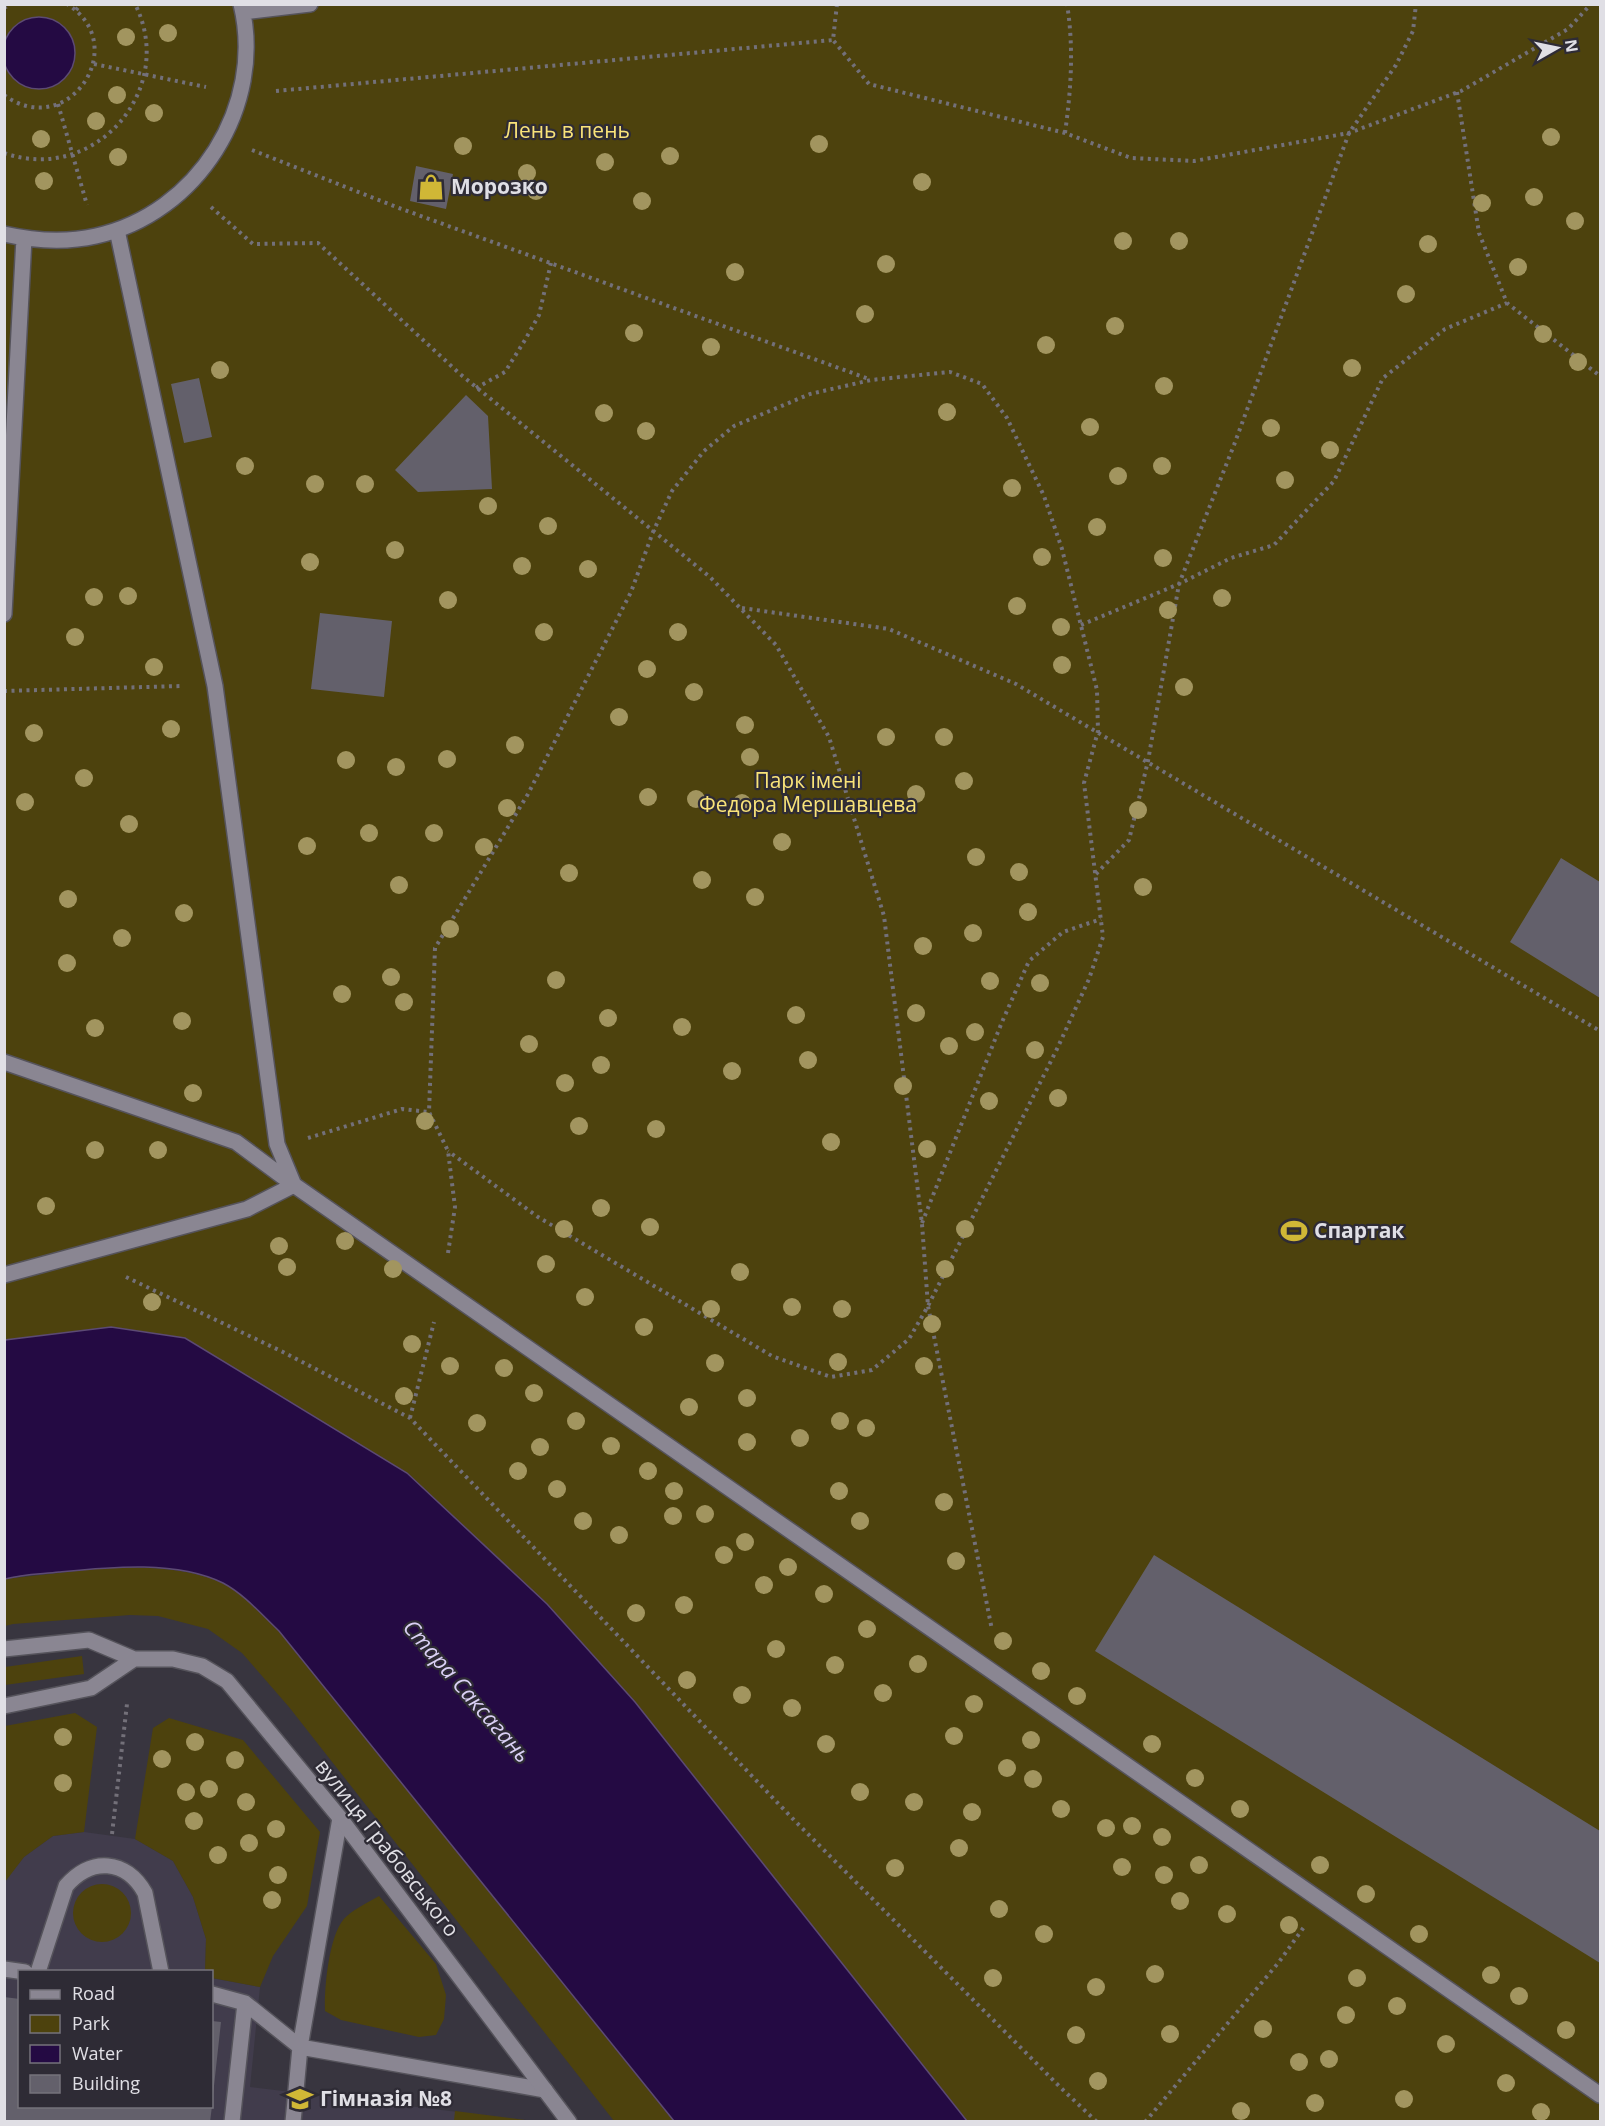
<svg xmlns="http://www.w3.org/2000/svg" width="1605" height="2126" viewBox="0 0 1605 2126" font-family="'Open Sans',sans-serif">
<style>
.built{fill:#413c4c}
.green{fill:#4d420d}
.water{fill:#240a43;stroke:#5c4a74;stroke-width:1.5}
.building{fill:#63606b}
.lines{fill:none;stroke-linecap:round;stroke-linejoin:round}
.lane-casing{stroke:#55535b;stroke-width:18}
.street-casing{stroke:#55535b;stroke-width:18}
.path{stroke:#737079;stroke-width:4;stroke-dasharray:3 4.5;stroke-linecap:butt}
.lane{stroke:#8a8692;stroke-width:15}
.street{stroke:#8a8692;stroke-width:15}
.tree{fill:#a2955f}
.labels{text-anchor:middle;stroke-width:4.5;stroke-linejoin:round;paint-order:stroke}
.park-label{font-size:21px;fill:#f9e379;stroke:#2e2b35}
.poi-label{font-size:21px;font-weight:bold;fill:#e0dfe5;stroke:#2e2b35;text-anchor:start}
.street-label{font-size:21px;fill:#e0dfe5;stroke:#2e2b35}
.water-label{font-size:22px;font-style:italic;fill:#dad0f5;stroke:#2e2b35}
</style>
<rect width="100%" height="100%" fill="#38353f"/>
<path class="built" d="M84 1832 135 1839 173 1861 193 1897 206 1939 205 1971 20 1972V2106H212V1978L260 1987 250 2087 533 2121H5L4 1882 24 1857 53 1836Z"/>
<path class="green" d="M5 5H1600V2121H967L635 1702 547 1604 407 1473 111 1327 5 1340Z
M112 1567C149 1568 187 1567 222 1583 242 1592 263 1615 279 1631L674 2121H614L289 1707 242 1653 208 1629 158 1616 130 1615 13 1624 5 1626V1579Z
M82 1656 84 1674 5 1685V1667Z
M75 1713 97 1727 84 1832 53 1836 24 1857 5 1882V1726Z
M169 1718 243 1740 320 1832 307 1906 273 1956 260 1987 212 1978V1972L205 1971 206 1939 193 1897 173 1861 135 1839 153 1728Z
M73 1913a29 29 0 1 1 58 0a29 29 0 1 1-58 0Z
M379 1896 436 1964 446 1995 444 2019 436 2035 419 2037 341 2020 325 2011C324 1989 329 1930 347 1916 356 1908 369 1902 379 1896Z
M455 2111 533 2121H454Z"/>
<path class="water" d="M3 53a36 36 0 1 1 72 0a36 36 0 1 1-72 0Z
M111 1327 185 1338 407 1473 547 1604 635 1702 967 2121H674L279 1631C262 1615 244 1594 223 1583 176 1560 110 1567 59 1572 41 1574 22 1574 5 1579V1340Z"/>
<path class="building" d="M416 166 453 174 446 209 410 201Z
M199 378 212 437 184 443 171 384Z
M466 395 488 416 492 489 418 492 395 470Z
M320 613 392 621 384 697 311 689Z
M1561 858 1600 882V998L1510 942Z
M1154 1555 1600 1831V1963L1095 1651Z
M4 1997 20 1999V2106H212L210 2122H4Z
M212 2021 221 2022 213 2095H212Z"/>
<g class="lines">
<g class="lane-casing">
<path id="lane" d="M4 1969 25 1972
M38 1972 66 1886C91 1857 126 1859 145 1893L161 1972
M212 1994 245 2003 300 2047 545 2090
M232 2122 245 2003
M293 2122 300 2047 340 1818"/>
</g>
<g class="street-casing">
<path id="street" d="M243 12 310 4
M4 234C35 241 65 243 96 236 197 214 266 106 241 4
M4 614 24 238
M4 1062 236 1142 294 1185 1600 2095
M4 1275 247 1209 294 1185 277 1144 215 686 117 230
M4 1649 89 1640 134 1659H173L202 1666 227 1681 340 1818 569 2122
M4 1706 91 1688 134 1659"/>
</g>
<path class="path" d="M837 4 833 40 869 84 1065 133 1131 158 1194 161 1349 133 1461 91 1568 29 1591 4
M4 8 11 4
M76 10 81 4
M94 64 206 87
M276 91 833 40
M1457 92 1479 233 1507 303 1600 376
M4 95C68 142 133 45 67 4
M58 104 87 205
M1065 133C1071 90 1074 48 1067 4
M252 150 399 208 869 379
M4 153C95 185 178 89 135 4
M211 207 253 244 318 243 460 374 710 577 776 645 829 737 884 916 922 1224 928 1306 992 1630
M476 388 505 372 525 340 539 315 551 263
M742 608 889 629 1016 684 1600 1031
M1081 625 1179 584 1231 558 1274 545 1334 481 1383 378 1445 329 1507 303
M4 691 181 686
M1096 874 1129 840 1148 761 1179 584 1234 445 1349 133 1396 65 1413 31 1416 4
M308 1138 402 1109 429 1112
M922 1223 1002 1022 1029 961 1063 932 1101 919
M448 1253 455 1207 448 1151 429 1112 435 948 528 794 631 592 653 532 672 491 704 451 734 426 810 394 871 380 950 372 982 384 1007 418 1044 496 1062 549 1097 690 1098 731 1084 783 1103 937 1089 979 1057 1049 928 1306 909 1339 872 1370 831 1377 772 1356 538 1217 448 1151
M126 1277 283 1352 410 1418 794 1820 1061 2088 1097 2122
M410 1418 434 1322
M112 1834 127 1704
M1145 2122 1279 1962 1304 1927"/>
<use href="#lane" class="lane"/>
<use href="#street" class="street"/>
</g>
<g class="tree">
<circle cx="168" cy="33" r="9"/>
<circle cx="126" cy="37" r="9"/>
<circle cx="117" cy="95" r="9"/>
<circle cx="154" cy="113" r="9"/>
<circle cx="96" cy="121" r="9"/>
<circle cx="1551" cy="137" r="9"/>
<circle cx="41" cy="139" r="9"/>
<circle cx="819" cy="144" r="9"/>
<circle cx="463" cy="146" r="9"/>
<circle cx="670" cy="156" r="9"/>
<circle cx="118" cy="157" r="9"/>
<circle cx="605" cy="162" r="9"/>
<circle cx="527" cy="173" r="9"/>
<circle cx="44" cy="181" r="9"/>
<circle cx="922" cy="182" r="9"/>
<circle cx="536" cy="191" r="9"/>
<circle cx="1534" cy="197" r="9"/>
<circle cx="642" cy="201" r="9"/>
<circle cx="1482" cy="203" r="9"/>
<circle cx="1575" cy="221" r="9"/>
<circle cx="1123" cy="241" r="9"/>
<circle cx="1179" cy="241" r="9"/>
<circle cx="1428" cy="244" r="9"/>
<circle cx="886" cy="264" r="9"/>
<circle cx="1518" cy="267" r="9"/>
<circle cx="735" cy="272" r="9"/>
<circle cx="1406" cy="294" r="9"/>
<circle cx="865" cy="314" r="9"/>
<circle cx="1115" cy="326" r="9"/>
<circle cx="634" cy="333" r="9"/>
<circle cx="1543" cy="334" r="9"/>
<circle cx="1046" cy="345" r="9"/>
<circle cx="711" cy="347" r="9"/>
<circle cx="1578" cy="362" r="9"/>
<circle cx="1352" cy="368" r="9"/>
<circle cx="220" cy="370" r="9"/>
<circle cx="1164" cy="386" r="9"/>
<circle cx="947" cy="412" r="9"/>
<circle cx="604" cy="413" r="9"/>
<circle cx="1090" cy="427" r="9"/>
<circle cx="1271" cy="428" r="9"/>
<circle cx="646" cy="431" r="9"/>
<circle cx="1330" cy="450" r="9"/>
<circle cx="245" cy="466" r="9"/>
<circle cx="1162" cy="466" r="9"/>
<circle cx="1118" cy="476" r="9"/>
<circle cx="1285" cy="480" r="9"/>
<circle cx="315" cy="484" r="9"/>
<circle cx="365" cy="484" r="9"/>
<circle cx="1012" cy="488" r="9"/>
<circle cx="488" cy="506" r="9"/>
<circle cx="548" cy="526" r="9"/>
<circle cx="1097" cy="527" r="9"/>
<circle cx="395" cy="550" r="9"/>
<circle cx="1042" cy="557" r="9"/>
<circle cx="1163" cy="558" r="9"/>
<circle cx="310" cy="562" r="9"/>
<circle cx="522" cy="566" r="9"/>
<circle cx="588" cy="569" r="9"/>
<circle cx="128" cy="596" r="9"/>
<circle cx="94" cy="597" r="9"/>
<circle cx="1222" cy="598" r="9"/>
<circle cx="448" cy="600" r="9"/>
<circle cx="1017" cy="606" r="9"/>
<circle cx="1168" cy="610" r="9"/>
<circle cx="1061" cy="627" r="9"/>
<circle cx="544" cy="632" r="9"/>
<circle cx="678" cy="632" r="9"/>
<circle cx="75" cy="637" r="9"/>
<circle cx="1062" cy="665" r="9"/>
<circle cx="154" cy="667" r="9"/>
<circle cx="647" cy="669" r="9"/>
<circle cx="1184" cy="687" r="9"/>
<circle cx="694" cy="692" r="9"/>
<circle cx="619" cy="717" r="9"/>
<circle cx="745" cy="725" r="9"/>
<circle cx="171" cy="729" r="9"/>
<circle cx="34" cy="733" r="9"/>
<circle cx="886" cy="737" r="9"/>
<circle cx="944" cy="737" r="9"/>
<circle cx="515" cy="745" r="9"/>
<circle cx="750" cy="757" r="9"/>
<circle cx="447" cy="759" r="9"/>
<circle cx="346" cy="760" r="9"/>
<circle cx="396" cy="767" r="9"/>
<circle cx="84" cy="778" r="9"/>
<circle cx="964" cy="781" r="9"/>
<circle cx="916" cy="794" r="9"/>
<circle cx="648" cy="797" r="9"/>
<circle cx="696" cy="799" r="9"/>
<circle cx="25" cy="802" r="9"/>
<circle cx="742" cy="803" r="9"/>
<circle cx="507" cy="808" r="9"/>
<circle cx="1138" cy="810" r="9"/>
<circle cx="129" cy="824" r="9"/>
<circle cx="369" cy="833" r="9"/>
<circle cx="434" cy="833" r="9"/>
<circle cx="782" cy="842" r="9"/>
<circle cx="307" cy="846" r="9"/>
<circle cx="484" cy="847" r="9"/>
<circle cx="976" cy="857" r="9"/>
<circle cx="1019" cy="872" r="9"/>
<circle cx="569" cy="873" r="9"/>
<circle cx="702" cy="880" r="9"/>
<circle cx="399" cy="885" r="9"/>
<circle cx="1143" cy="887" r="9"/>
<circle cx="755" cy="897" r="9"/>
<circle cx="68" cy="899" r="9"/>
<circle cx="1028" cy="912" r="9"/>
<circle cx="184" cy="913" r="9"/>
<circle cx="450" cy="929" r="9"/>
<circle cx="973" cy="933" r="9"/>
<circle cx="122" cy="938" r="9"/>
<circle cx="923" cy="946" r="9"/>
<circle cx="67" cy="963" r="9"/>
<circle cx="391" cy="977" r="9"/>
<circle cx="556" cy="980" r="9"/>
<circle cx="990" cy="981" r="9"/>
<circle cx="1040" cy="983" r="9"/>
<circle cx="342" cy="994" r="9"/>
<circle cx="404" cy="1002" r="9"/>
<circle cx="916" cy="1013" r="9"/>
<circle cx="796" cy="1015" r="9"/>
<circle cx="608" cy="1018" r="9"/>
<circle cx="182" cy="1021" r="9"/>
<circle cx="682" cy="1027" r="9"/>
<circle cx="95" cy="1028" r="9"/>
<circle cx="975" cy="1032" r="9"/>
<circle cx="529" cy="1044" r="9"/>
<circle cx="949" cy="1046" r="9"/>
<circle cx="1035" cy="1050" r="9"/>
<circle cx="808" cy="1060" r="9"/>
<circle cx="601" cy="1065" r="9"/>
<circle cx="732" cy="1071" r="9"/>
<circle cx="565" cy="1083" r="9"/>
<circle cx="903" cy="1086" r="9"/>
<circle cx="193" cy="1093" r="9"/>
<circle cx="1058" cy="1098" r="9"/>
<circle cx="989" cy="1101" r="9"/>
<circle cx="425" cy="1121" r="9"/>
<circle cx="579" cy="1126" r="9"/>
<circle cx="656" cy="1129" r="9"/>
<circle cx="831" cy="1142" r="9"/>
<circle cx="927" cy="1149" r="9"/>
<circle cx="95" cy="1150" r="9"/>
<circle cx="158" cy="1150" r="9"/>
<circle cx="46" cy="1206" r="9"/>
<circle cx="601" cy="1208" r="9"/>
<circle cx="650" cy="1227" r="9"/>
<circle cx="564" cy="1229" r="9"/>
<circle cx="965" cy="1229" r="9"/>
<circle cx="345" cy="1241" r="9"/>
<circle cx="279" cy="1246" r="9"/>
<circle cx="546" cy="1264" r="9"/>
<circle cx="287" cy="1267" r="9"/>
<circle cx="393" cy="1269" r="9"/>
<circle cx="945" cy="1269" r="9"/>
<circle cx="740" cy="1272" r="9"/>
<circle cx="585" cy="1297" r="9"/>
<circle cx="152" cy="1302" r="9"/>
<circle cx="792" cy="1307" r="9"/>
<circle cx="711" cy="1309" r="9"/>
<circle cx="842" cy="1309" r="9"/>
<circle cx="932" cy="1324" r="9"/>
<circle cx="644" cy="1327" r="9"/>
<circle cx="412" cy="1344" r="9"/>
<circle cx="838" cy="1362" r="9"/>
<circle cx="715" cy="1363" r="9"/>
<circle cx="450" cy="1366" r="9"/>
<circle cx="924" cy="1366" r="9"/>
<circle cx="504" cy="1368" r="9"/>
<circle cx="534" cy="1393" r="9"/>
<circle cx="404" cy="1396" r="9"/>
<circle cx="747" cy="1398" r="9"/>
<circle cx="689" cy="1407" r="9"/>
<circle cx="576" cy="1421" r="9"/>
<circle cx="840" cy="1421" r="9"/>
<circle cx="477" cy="1423" r="9"/>
<circle cx="866" cy="1428" r="9"/>
<circle cx="800" cy="1438" r="9"/>
<circle cx="747" cy="1442" r="9"/>
<circle cx="611" cy="1446" r="9"/>
<circle cx="540" cy="1447" r="9"/>
<circle cx="518" cy="1471" r="9"/>
<circle cx="648" cy="1471" r="9"/>
<circle cx="557" cy="1489" r="9"/>
<circle cx="674" cy="1491" r="9"/>
<circle cx="839" cy="1491" r="9"/>
<circle cx="944" cy="1502" r="9"/>
<circle cx="705" cy="1514" r="9"/>
<circle cx="673" cy="1516" r="9"/>
<circle cx="583" cy="1521" r="9"/>
<circle cx="860" cy="1521" r="9"/>
<circle cx="619" cy="1535" r="9"/>
<circle cx="745" cy="1542" r="9"/>
<circle cx="724" cy="1555" r="9"/>
<circle cx="956" cy="1561" r="9"/>
<circle cx="788" cy="1567" r="9"/>
<circle cx="764" cy="1585" r="9"/>
<circle cx="824" cy="1594" r="9"/>
<circle cx="684" cy="1605" r="9"/>
<circle cx="636" cy="1613" r="9"/>
<circle cx="867" cy="1629" r="9"/>
<circle cx="1003" cy="1641" r="9"/>
<circle cx="776" cy="1649" r="9"/>
<circle cx="918" cy="1664" r="9"/>
<circle cx="835" cy="1665" r="9"/>
<circle cx="1041" cy="1671" r="9"/>
<circle cx="687" cy="1680" r="9"/>
<circle cx="883" cy="1693" r="9"/>
<circle cx="742" cy="1695" r="9"/>
<circle cx="1077" cy="1696" r="9"/>
<circle cx="974" cy="1704" r="9"/>
<circle cx="792" cy="1708" r="9"/>
<circle cx="954" cy="1736" r="9"/>
<circle cx="63" cy="1737" r="9"/>
<circle cx="1031" cy="1740" r="9"/>
<circle cx="195" cy="1742" r="9"/>
<circle cx="826" cy="1744" r="9"/>
<circle cx="1152" cy="1744" r="9"/>
<circle cx="162" cy="1759" r="9"/>
<circle cx="235" cy="1760" r="9"/>
<circle cx="1007" cy="1768" r="9"/>
<circle cx="1195" cy="1778" r="9"/>
<circle cx="1033" cy="1779" r="9"/>
<circle cx="63" cy="1783" r="9"/>
<circle cx="209" cy="1789" r="9"/>
<circle cx="186" cy="1792" r="9"/>
<circle cx="860" cy="1792" r="9"/>
<circle cx="246" cy="1802" r="9"/>
<circle cx="914" cy="1802" r="9"/>
<circle cx="1061" cy="1809" r="9"/>
<circle cx="1240" cy="1809" r="9"/>
<circle cx="972" cy="1812" r="9"/>
<circle cx="194" cy="1821" r="9"/>
<circle cx="1132" cy="1826" r="9"/>
<circle cx="1106" cy="1828" r="9"/>
<circle cx="276" cy="1829" r="9"/>
<circle cx="1162" cy="1837" r="9"/>
<circle cx="249" cy="1843" r="9"/>
<circle cx="959" cy="1848" r="9"/>
<circle cx="218" cy="1855" r="9"/>
<circle cx="1199" cy="1865" r="9"/>
<circle cx="1320" cy="1865" r="9"/>
<circle cx="1122" cy="1867" r="9"/>
<circle cx="895" cy="1868" r="9"/>
<circle cx="278" cy="1875" r="9"/>
<circle cx="1164" cy="1875" r="9"/>
<circle cx="1366" cy="1894" r="9"/>
<circle cx="272" cy="1900" r="9"/>
<circle cx="1180" cy="1901" r="9"/>
<circle cx="999" cy="1909" r="9"/>
<circle cx="1227" cy="1914" r="9"/>
<circle cx="1289" cy="1925" r="9"/>
<circle cx="1044" cy="1934" r="9"/>
<circle cx="1419" cy="1934" r="9"/>
<circle cx="1155" cy="1974" r="9"/>
<circle cx="1491" cy="1975" r="9"/>
<circle cx="993" cy="1978" r="9"/>
<circle cx="1357" cy="1978" r="9"/>
<circle cx="1096" cy="1987" r="9"/>
<circle cx="1519" cy="1996" r="9"/>
<circle cx="1397" cy="2006" r="9"/>
<circle cx="1346" cy="2015" r="9"/>
<circle cx="1263" cy="2029" r="9"/>
<circle cx="1566" cy="2030" r="9"/>
<circle cx="1170" cy="2034" r="9"/>
<circle cx="1076" cy="2035" r="9"/>
<circle cx="1446" cy="2044" r="9"/>
<circle cx="1329" cy="2059" r="9"/>
<circle cx="1299" cy="2062" r="9"/>
<circle cx="1098" cy="2081" r="9"/>
<circle cx="1506" cy="2083" r="9"/>
<circle cx="1404" cy="2099" r="9"/>
<circle cx="1315" cy="2103" r="9"/>
<circle cx="1241" cy="2111" r="9"/>
<circle cx="1541" cy="2112" r="9"/>
</g>
<defs>
<g id="shop-bare" transform="scale(2.07)"><path d="M-5-2.5h2.3a2.7 3.5 0 0 1 5.4 0H5L5.5 6h-11ZM-1.5-2.5h3a1.5 2.3 0 0 0-3 0Z" fill="#d0b736" stroke="#2e2b35" stroke-width="2.5" paint-order="stroke"/></g>
<g id="stadium-bare" transform="scale(2.07)"><path d="M0-5a6.5 5 0 1 0 0 10a6.5 5 0 1 0 0-10ZM-3.5-1.8h7v3.6h-7Z" fill="#d0b736" stroke="#2e2b35" stroke-width="2.5" paint-order="stroke"/></g>
<g id="school-bare" transform="scale(2.07)"><path d="M0-5L7-2L0 1L-7-2ZM-4 1L0 2.5L4 1V4Q0 6-4 4Z" fill="#d0b736" stroke="#2e2b35" stroke-width="2.5" paint-order="stroke"/></g>
</defs>
<g fill-rule="evenodd">
<use href="#shop-bare" x="431" y="187"/>
<use href="#stadium-bare" x="1294" y="1231"/>
<use href="#school-bare" x="300" y="2099"/>
</g>
<g class="labels">
<g class="park-label">
<text x="567" y="138">Лень в пень</text>
<text x="808" y="788">Парк імені<tspan x="808" dy="24">Федора Мершавцева</tspan></text>
</g>
<g class="poi-label">
<text x="451" y="194">Морозко</text>
<text x="1314" y="1238">Спартак</text>
<text x="320" y="2106">Гімназія №8</text>
</g>
<g class="street-label">
<text transform="translate(387 1848) rotate(52)" y="7">вулиця Грабовського</text>
</g>
<g class="water-label">
<text transform="translate(467 1691) rotate(49)" y="8">Стара Саксагань</text>
</g>
</g>
<rect width="1605" height="2126" fill="none" stroke="#e0dfe5" stroke-width="12"/>
<rect x="18" y="1970" width="195" height="138" fill="#2e2b35" stroke="#75737b" stroke-width="1.5"/>
<rect x="30" y="1990" width="30" height="9" fill="#8a8692" stroke="#75737b" stroke-width="1.5"/>
<text x="72" y="2000" font-size="18" fill="#e0dfe5">Road</text>
<rect x="30" y="2015" width="30" height="18" fill="#4d420d" stroke="#75737b" stroke-width="1.5"/>
<text x="72" y="2030" font-size="18" fill="#e0dfe5">Park</text>
<rect x="30" y="2045" width="30" height="18" fill="#240a43" stroke="#75737b" stroke-width="1.5"/>
<text x="72" y="2060" font-size="18" fill="#e0dfe5">Water</text>
<rect x="30" y="2075" width="30" height="18" fill="#63606b" stroke="#75737b" stroke-width="1.5"/>
<text x="72" y="2090" font-size="18" fill="#e0dfe5">Building</text>
<g transform="translate(1557 48) rotate(81)" stroke="#2e2b35" stroke-width="4.5" paint-order="stroke">
<path d="M0-4.5L10 22L0 15L-10 22Z" fill="#e0dfe5"/>
<text y="-9" font-size="16" font-weight="bold" text-anchor="middle" fill="#e0dfe5">N</text>
</g>
</svg>
